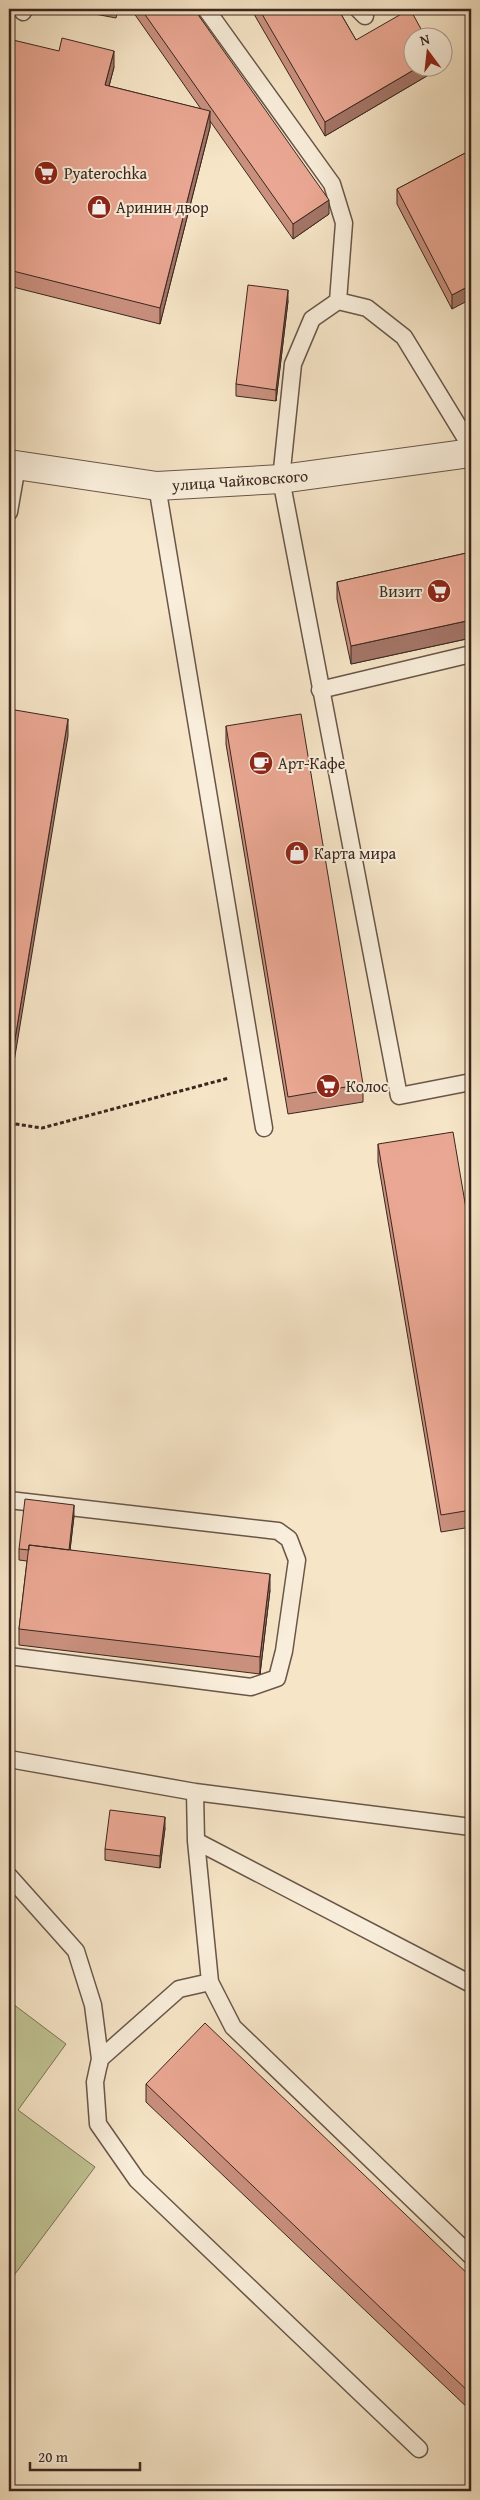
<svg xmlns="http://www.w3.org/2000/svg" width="480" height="2500" viewBox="0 0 480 2500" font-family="'Gentium Book Plus',serif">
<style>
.grass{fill:#c0c393;stroke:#7d7459}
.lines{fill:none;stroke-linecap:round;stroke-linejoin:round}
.lane-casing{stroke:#695649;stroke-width:19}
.street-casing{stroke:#695649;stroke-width:30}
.path{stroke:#3a261f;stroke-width:3;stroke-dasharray:4 2.5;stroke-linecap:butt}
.lane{stroke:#f9eedb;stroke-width:16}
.street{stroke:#f9eedb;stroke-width:28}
.wall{fill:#c9907e;stroke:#3a261f}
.shaded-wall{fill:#a47567;stroke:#3a261f}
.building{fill:#eaa793;stroke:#3a261f}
.labels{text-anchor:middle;stroke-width:4;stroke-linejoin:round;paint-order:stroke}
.poi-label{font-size:16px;fill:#3a261f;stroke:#f9eedb;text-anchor:start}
.street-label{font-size:16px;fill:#3a261f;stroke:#f9eedb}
</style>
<rect width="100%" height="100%" fill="#f6e5c7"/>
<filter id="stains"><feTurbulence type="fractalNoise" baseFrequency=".004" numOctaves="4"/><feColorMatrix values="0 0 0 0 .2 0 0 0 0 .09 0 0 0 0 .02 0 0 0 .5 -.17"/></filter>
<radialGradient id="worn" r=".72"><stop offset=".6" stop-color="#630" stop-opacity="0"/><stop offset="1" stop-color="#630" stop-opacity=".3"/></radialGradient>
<path class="grass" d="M9 2001 66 2044 18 2110 95 2167 9 2282Z"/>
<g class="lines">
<g class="lane-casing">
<path id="lane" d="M206 9 332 184 344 223 338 301
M358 9 365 16
M23 12 24 9
M471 447 404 337 367 308 338 301 312 319 293 364 281 479 399 1096 471 1082
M157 486 264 1128
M9 512 17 466
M320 690 471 654
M9 1500 278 1531 289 1539 297 1560 284 1651 277 1678 251 1687 9 1656
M9 1759 195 1792 471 1827
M195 1792 196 1841 210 1982 233 2027 471 2256
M196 1841 471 1984
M9 1876 76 1951 93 2005 100 2059 95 2082 98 2124 137 2180 419 2449
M99 2065 100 2059 179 1989 210 1982"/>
</g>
<g class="street-casing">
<path id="street" d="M9 464 157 486 281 479 471 453"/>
</g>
<path class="path" d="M9 1123 42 1128 229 1078"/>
<use href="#lane" class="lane"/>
<use href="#street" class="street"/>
</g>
<path class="wall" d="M79 9H118L116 18 79 11Z
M131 9H194L329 214 293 239 210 121V127L160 324 9 286V58L114 67 109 86 201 109Z
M251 9H338L356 40 437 68V70L325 136Z
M471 150 452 309 397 204V189Z
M288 301 276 401 236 396V384Z
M471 552V638L351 664 337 599V582Z
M226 726 363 1084V1102L288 1114 226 744Z
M378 1144 471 1238V1527L441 1532 378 1162Z
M74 1516 70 1550 270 1590 260 1674 19 1645V1629L27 1561 19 1560V1549Z
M165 1828 160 1868 105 1860V1849Z
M146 2084 471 2277V2411L146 2102Z"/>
<path class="shaded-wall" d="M114 51V67L105 101V85Z
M417 68H437V70L325 136V122Z
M210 111V127L160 324V308Z
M329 200V214L293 239V224Z
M471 285V299L452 309V295Z
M288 290V301L276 401V390Z
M471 620V638L351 664V646Z
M68 719V736L9 1092V1075Z
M74 1505V1516L68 1566V1555Z
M270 1574V1590L260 1674V1657Z
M165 1817V1828L160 1868V1856Z"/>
<path class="building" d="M100 9H117L116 12Z
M141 9H194L329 200 293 224Z
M259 9H338L356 40 410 9 426 38H412V68H417L325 122Z
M62 38 114 51 105 85 210 111 160 308 9 270V58L13 40 59 51Z
M471 150V285L452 295 397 189Z
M248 285 288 290 276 390 236 384Z
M471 552V620L351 646 337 582Z
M9 709 68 719 9 1075Z
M301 714 363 1084 288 1097 226 726Z
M453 1132 471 1238V1510L441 1515 378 1144Z
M25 1499 74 1505 69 1550 29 1545V1550L19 1549Z
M29 1545 270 1574 260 1657 19 1629Z
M110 1810 165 1817 160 1856 105 1849Z
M205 2023 471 2277V2394L146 2084Z"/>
<defs>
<g id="supermarket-disc" transform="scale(1.25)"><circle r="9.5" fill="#8f2418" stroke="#f9eedb"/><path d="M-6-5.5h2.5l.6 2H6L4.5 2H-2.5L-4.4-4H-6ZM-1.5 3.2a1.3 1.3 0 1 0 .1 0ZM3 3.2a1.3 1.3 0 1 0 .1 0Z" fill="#fff"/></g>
<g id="shop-disc" transform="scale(1.25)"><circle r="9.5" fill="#8f2418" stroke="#f9eedb"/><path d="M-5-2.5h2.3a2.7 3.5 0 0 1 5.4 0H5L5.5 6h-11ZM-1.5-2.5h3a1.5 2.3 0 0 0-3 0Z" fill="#fff"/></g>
<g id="cafe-disc" transform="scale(1.25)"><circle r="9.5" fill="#8f2418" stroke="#f9eedb"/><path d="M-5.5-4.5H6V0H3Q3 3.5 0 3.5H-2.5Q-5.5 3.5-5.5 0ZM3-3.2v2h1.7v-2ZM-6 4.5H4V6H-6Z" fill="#fff"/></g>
</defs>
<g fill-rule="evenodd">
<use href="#supermarket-disc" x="46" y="173"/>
<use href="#shop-disc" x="99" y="207"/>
<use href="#supermarket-disc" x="439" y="591"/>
<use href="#cafe-disc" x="261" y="763"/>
<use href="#shop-disc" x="297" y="853"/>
<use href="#supermarket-disc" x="328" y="1086"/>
</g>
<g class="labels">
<g class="poi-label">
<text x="64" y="179">Pyaterochka</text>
<text x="116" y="213">Аринин двор</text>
<text x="422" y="597" text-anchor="end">Визит</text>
<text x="278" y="769">Арт-Кафе</text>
<text x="314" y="859">Карта мира</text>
<text x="346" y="1092">Колос</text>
</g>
<g class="street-label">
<text transform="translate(240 480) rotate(-4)" y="6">улица Чайковского</text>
</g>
</g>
<rect width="480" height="2500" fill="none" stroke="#f6e5c7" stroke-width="30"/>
<rect x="10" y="10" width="460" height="2480" fill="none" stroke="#3a261f" stroke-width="2.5"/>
<rect x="15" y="15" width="450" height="2470" fill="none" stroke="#3a261f"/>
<g transform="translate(428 52) rotate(345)"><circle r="24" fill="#f9eedb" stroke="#ad9e90"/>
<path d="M0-4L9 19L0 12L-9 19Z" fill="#8f2418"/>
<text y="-8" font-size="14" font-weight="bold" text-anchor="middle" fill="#3a261f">N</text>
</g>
<path d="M30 2462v8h110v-8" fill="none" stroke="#3a261f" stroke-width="2.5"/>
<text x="38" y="2462" font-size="15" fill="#3a261f" stroke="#f9eedb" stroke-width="4" paint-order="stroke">20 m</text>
<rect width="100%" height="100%" filter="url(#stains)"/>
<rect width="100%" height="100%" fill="url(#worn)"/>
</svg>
